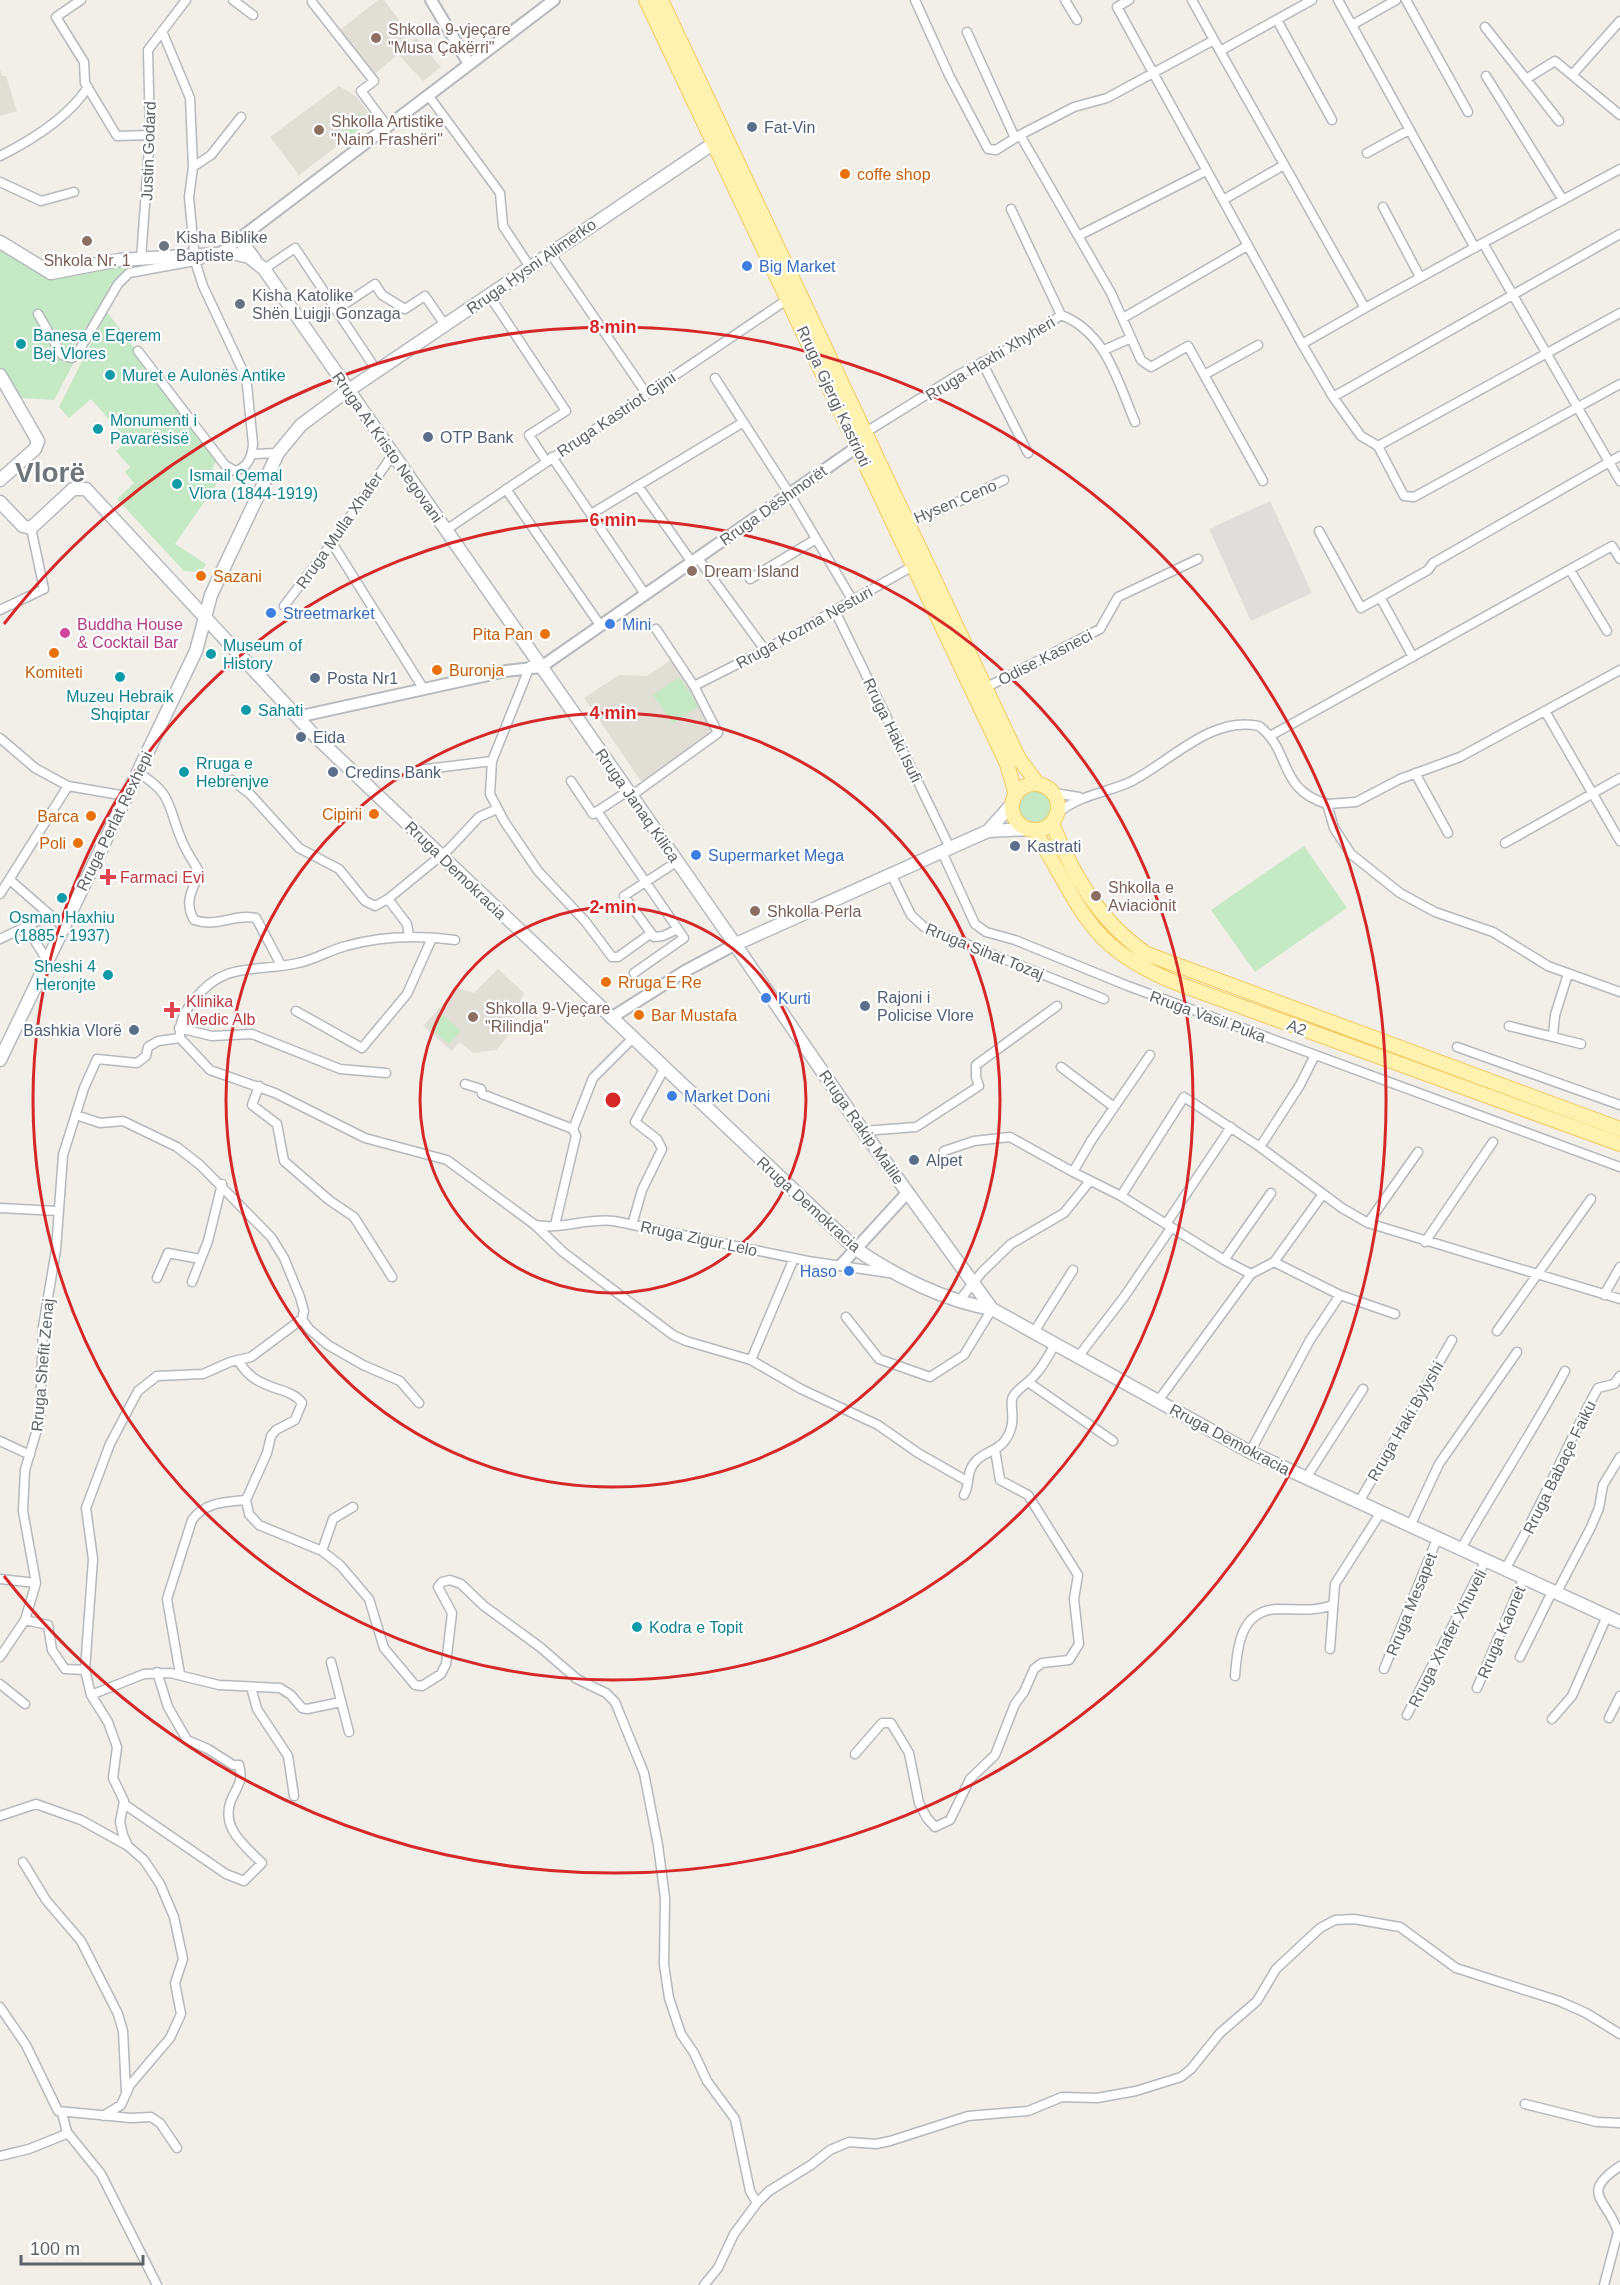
<svg xmlns="http://www.w3.org/2000/svg" width="1620" height="2285" viewBox="0 0 1620 2285" font-family="Helvetica,sans-serif">
<style>
.industrial{fill:#e0deda}
.education{fill:#e1ded6}
.green{fill:#c5e8c5}
.lines{fill:none;stroke-linecap:round;stroke-linejoin:round}
.minor-casing{stroke:#b5b8bc;stroke-width:11}
.tertiary-casing{stroke:#b5b8bc;stroke-width:14}
.secondary-casing{stroke:#b6babf;stroke-width:15}
.primary-casing{stroke:#f2c960;stroke-width:16}
.minor{stroke:#fff;stroke-width:8}
.tertiary{stroke:#fff;stroke-width:10}
.secondary{stroke:#fff;stroke-width:12}
.primary{stroke:#fff2af;stroke-width:14}
.ring{fill:none;stroke:#d62828;stroke-width:3}
.education-dot{fill:#8d6e63;stroke:#fff;stroke-width:2}
.service-dot{fill:#5c6f8a;stroke:#fff;stroke-width:2}
.food-dot{fill:#e8710a;stroke:#fff;stroke-width:2}
.worship-dot{fill:#6b7280;stroke:#fff;stroke-width:2}
.shop-dot{fill:#3f7fe0;stroke:#fff;stroke-width:2}
.culture-dot{fill:#0f9aa8;stroke:#fff;stroke-width:2}
.hotel-dot{fill:#d1479c;stroke:#fff;stroke-width:2}
.health-dot{fill:#e0444e;stroke:#fff;stroke-width:2}
.labels{text-anchor:middle;stroke-width:4.5;stroke-linejoin:round;paint-order:stroke}
.education-label{font-size:16px;fill:#785e54;stroke:#fff;text-anchor:start}
.service-label{font-size:16px;fill:#4e5e75;stroke:#fff;text-anchor:start}
.street-label{font-size:16px;fill:#5f6368;stroke:#fff}
.food-label{font-size:16px;fill:#c56008;stroke:#fff;text-anchor:start}
.worship-label{font-size:16px;fill:#5b616d;stroke:#fff;text-anchor:start}
.shop-label{font-size:16px;fill:#366cbe;stroke:#fff;text-anchor:start}
.culture-label{font-size:16px;fill:#0d838f;stroke:#fff;text-anchor:start}
.hotel-label{font-size:16px;fill:#b23c85;stroke:#fff;text-anchor:start}
.health-label{font-size:16px;fill:#be3a42;stroke:#fff;text-anchor:start}
.town-label{font-size:28px;font-weight:bold;fill:#70757a;stroke:#fff}
.centre{fill:#d62828;stroke:#fff;stroke-width:3}
.ring-label{font-size:18px;text-anchor:middle;font-weight:bold;fill:#d62828;stroke:#fff;stroke-width:4.5;stroke-linejoin:round;paint-order:stroke}
</style>
<rect width="100%" height="100%" fill="#f1efe8"/>
<path class="industrial" d="M1270 501 1312 593 1251 621 1209 529Z"/>
<path class="education" d="M378 0H384L400 21 408 45 416 38 441 67 423 81 398 54 374 75 340 30Z
M0 69 2 76H6L17 111 0 116Z
M339 86 357 97 373 119 299 175 270 137Z
M672 659 691 688 712 732 643 784 584 698 619 675 647 676Z
M498 969 524 993 508 1032 510 1034 496 1050 473 1053 460 1042 452 1051 423 1026 458 988 474 993Z"/>
<path class="green" d="M360 113 367 123 348 138 340 127Z
M0 247C16 257 35 272 52 278 63 281 110 267 125 264L127 273 109 296 54 400 18 398 0 366Z
M107 312 218 459 212 468 220 479 175 544 206 564 202 572 184 571 117 499 134 483 125 472 130 467 116 451 128 441 91 399 69 418 59 407Z
M679 677 699 706 673 724 653 695Z
M1019 807a16 16 0 1 1 32 0a16 16 0 1 1-32 0Z
M1304 846 1347 908 1255 972 1211 910Z
M442 1014 461 1031 449 1044 430 1028Z"/>
<g class="lines">
<g class="minor-casing">
<path id="minor" d="M81 0 56 17 84 62 85 83 117 136 150 135
M233 0 253 15
M915 0 949 75 988 149 996 150 1020 135
M1065 0 1077 20
M1129 0 1117 7 1302 344
M1192 0 1214 40
M1312 0 1220 51 1365 308 1483 243 1620 481
M1338 0 1475 248
M1406 0 1468 112
M312 2 374 81 361 91 387 126
M1277 20 1332 120
M1352 25 1396 0
M1485 27 1526 79 1555 61 1620 115
M162 31 190 98 193 167
M967 32 1015 138
M1220 51 1214 40 1107 98 1074 107 1020 135 1111 293 1141 360 1151 367 1188 346 1263 481
M1572 75 1620 21
M1486 76 1563 200
M1526 79 1559 121
M428 95 500 193 503 226 530 267
M1367 153 1409 130
M0 156C32 140 68 118 88 87
M0 182 41 201 74 192
M1223 200 1284 165
M1383 207 1420 277
M1011 209 1061 315
M1078 236 1206 171
M1483 243 1620 169
M550 253 646 393
M141 259 150 135 148 50 186 0
M264 269 295 248 377 371
M489 295 566 411 529 435 546 461
M1365 308 1302 344 1333 397 1620 234
M336 310 375 284 382 295 405 309 425 296 445 325
M1620 313 1378 446 1404 496 1414 497 1620 384
M38 314 62 355 72 358 77 354 118 284 129 273 200 260
M1123 318 1247 246
M1104 350 1131 338
M138 351 225 465 235 471C248 468 252 457 253 444L247 385 242 369 203 286 195 261 189 197 193 167 211 155 241 117
M982 362 1028 453
M1204 375 1258 345
M715 378 789 493 853 601
M1333 397 1361 436 1378 446
M866 432 958 375 1023 341 1061 315C1106 332 1118 382 1135 422
M252 454 278 453
M552 457 645 594
M638 486 691 561
M506 489 600 625
M591 514 742 423
M907 521 943 509 1004 480
M446 530 788 299
M1319 531 1361 608 1428 570 1433 563 1620 456
M332 543 423 688
M697 557 765 650
M1570 570 1607 631
M750 579 816 539
M1380 597 1413 657
M284 606 332 543 393 454
M0 610 44 589 31 528
M835 611 950 848
M530 666 492 761 490 794 504 821 538 871 585 921 612 957H618L650 934
M694 686 765 650 913 566
M985 688 1100 629 1118 597 1198 559
M1545 711 1620 841
M1270 736 1612 546 1620 559
M0 738 35 768 68 786 126 796
M418 770 492 761
M137 772C174 794 167 806 182 841 186 851 193 861 198 870L199 874C192 890 184 902 194 920 218 928 235 913 256 918L281 965
M1415 773 1448 833
M232 780 250 794 299 848 339 869 365 901 375 906 388 899 407 924 409 936
M571 781 593 814 628 791
M1054 793 1079 797
M631 796 718 733 694 686 656 629
M1327 804 1356 802 1400 779 1460 757 1620 670
M597 811 684 938 634 973
M1058 813C1079 795 1106 793 1130 782 1169 763 1211 715 1259 726 1292 751 1277 789 1327 804L1334 828 1351 854 1400 893 1435 912 1493 932 1548 966 1620 992
M1505 843 1620 778
M942 852 975 924 986 932 1015 940 1128 986 1620 1167
M678 861 624 896 654 937 663 936 678 929
M891 874 911 915 924 927 1104 999
M10 880 50 915
M0 894 68 786
M388 899 449 849 479 817 497 809
M26 927 47 960
M0 939 50 915 63 926
M455 940C418 935 382 936 346 946 330 950 314 960 298 963 256 973 225 960 194 1000 184 1012 179 1022 180 1038L210 1070 275 1093 365 1138 447 1160 535 1225 563 1252 673 1335 686 1341 751 1360 801 1389 878 1425 918 1453 967 1481
M296 1011 362 1048 407 994 432 938
M1509 1026 1581 1044
M179 1028 212 1036 252 1034 340 1069 386 1073
M1553 1036 1555 1015 1568 974
M1457 1047 1620 1105
M1150 1055 1091 1141 1073 1172 1121 1196 1224 1260 1251 1274 1274 1262 1323 1194
M1061 1067 1114 1107
M465 1084 481 1089 482 1094 573 1129
M259 1086 252 1105 277 1124 284 1161 329 1200 354 1217 392 1277
M76 1115 100 1123 123 1121 177 1147 200 1165 271 1237 284 1258 300 1297 304 1311 302 1319 251 1357 230 1362 203 1374 157 1376 138 1391 110 1444 86 1508 93 1559 85 1670
M863 1131 916 1127 979 1086 976 1077V1065L1057 1006
M1260 1147 1300 1085 1315 1055
M944 1151 974 1141 1010 1137 1073 1172
M1121 1196 1184 1097 1260 1147 1342 1208 1368 1223 1620 1299
M0 1208 58 1211
M1368 1223 1418 1152
M1166 1224 1231 1127
M535 1225C559 1230 587 1218 614 1221L808 1261 889 1273
M555 1225 576 1136 573 1129 593 1078 632 1039
M632 1225 642 1190 662 1149 657 1139 635 1122 664 1069
M1425 1242 1493 1142
M1224 1260 1271 1193
M1274 1262 1340 1295 1395 1314
M157 1278 168 1253 200 1259
M192 1282 208 1241 222 1184
M1604 1295 1620 1267
M959 1301 982 1272 1011 1244 1064 1213 1090 1181
M846 1317 879 1359 930 1377 964 1355 992 1309
M302 1319 309 1329 328 1345 363 1365 400 1381 419 1403
M1497 1331 1591 1199
M1034 1332 1073 1270
M1078 1357 1124 1297 1171 1228
M238 1360C256 1393 290 1385 302 1403L295 1420 276 1430 271 1436 267 1453 246 1500 249 1514 259 1525 322 1551 340 1565 369 1599 384 1648 415 1685 422 1686 441 1674 446 1664 452 1613 438 1587 442 1582 450 1580 461 1584 484 1606 540 1647 577 1679 606 1693 615 1702 644 1773 658 1845 665 1898 664 1965 669 1998 681 2034 694 2053 707 2081 735 2119 750 2191 757 2203
M751 1360 794 1258
M1028 1382 1113 1441
M1158 1401 1251 1274
M0 1441 30 1455
M1250 1452 1310 1340 1340 1295
M1306 1478 1363 1389
M964 1495C971 1483 965 1472 976 1461 985 1451 999 1451 1006 1439 1019 1420 1007 1403 1014 1395 1019 1388 1028 1383 1034 1376 1043 1367 1049 1355 1055 1344
M1359 1502 1452 1340
M1410 1526 1439 1464 1517 1352
M1461 1549C1494 1489 1533 1432 1565 1371
M322 1551 333 1519 353 1507
M1505 1569C1541 1510 1565 1447 1598 1388L1614 1384 1620 1376
M0 1579 36 1583
M1557 1592 1591 1527 1599 1508 1603 1485 1620 1457
M25 1620 48 1625 52 1650 65 1669 85 1670 91 1695 108 1722 117 1747 113 1778 124 1801 120 1822 123 1835 128 1846 144 1860 160 1884 174 1917 183 1959 175 1983 181 2014 170 2038 130 2085 121 2105 103 2116
M1330 1649 1335 1584 1381 1512
M0 1657 25 1620 36 1583 23 1511 25 1470 40 1419 43 1327 56 1250 63 1155 84 1088 97 1059 137 1063 146 1056 148 1047 158 1041 180 1038
M1520 1657 1553 1590
M331 1662 349 1732
M1384 1669 1437 1539
M180 1674 167 1599 192 1520C205 1502 225 1502 246 1500
M1235 1676C1237 1648 1240 1610 1278 1609 1298 1609 1314 1612 1333 1605
M0 1684 25 1704
M251 1687 257 1709 288 1756 294 1796
M1477 1688 1524 1577
M91 1695 144 1674 170 1673 219 1685 280 1688 291 1695 302 1708 307 1709 341 1702
M1407 1715 1486 1560
M1609 1718 1620 1696
M1552 1719 1572 1696 1607 1616
M855 1754 882 1723H891L909 1753 919 1803 927 1818 935 1827 950 1820 970 1779 995 1755 1015 1704 1024 1692 1034 1669 1042 1663 1069 1660 1079 1644 1074 1599 1078 1575 1028 1495 1000 1480 995 1450
M124 1804 226 1874 244 1881 262 1863C243 1844 218 1826 233 1796 239 1784 243 1779 239 1765H233L208 1749 187 1740 168 1707 157 1672
M0 1816 36 1804 81 1820 128 1846
M23 1862 46 1900 81 1941 118 2014 123 2031 126 2092
M0 2007 26 2045 58 2111 131 2118 151 2117 160 2123 177 2148
M1525 2104 1597 2122 1620 2123
M67 2132 101 2174 157 2285
M0 2156 29 2149 64 2135 67 2132 62 2113
M704 2285 718 2268 734 2234 757 2203 769 2191 811 2165 830 2150 849 2142 876 2144 890 2141 968 2116 1028 2111 1062 2097 1097 2098 1136 2091 1181 2077 1191 2069 1220 2033 1257 2001 1276 1969 1320 1928 1335 1920 1354 1919 1400 1927 1456 1968 1559 2001 1586 2013 1620 2034
M1604 2285 1618 2232C1608 2199 1578 2194 1620 2166"/>
</g>
<g class="tertiary-casing">
<path id="tertiary" d="M431 0 469 64
M218 255 554 0
M297 717 506 671 541 667 857 447
M611 1018 685 971 736 944
M841 1265 908 1192"/>
</g>
<g class="secondary-casing">
<path id="secondary" d="M239 238 255 260
M0 242 51 273 119 260 232 253 249 257 264 269 730 937 863 1131 992 1309
M0 375 38 441 35 449 0 480
M0 502 23 526 31 528 73 489H86L314 735 856 1249C895 1276 945 1301 992 1309L1250 1452 1620 1622
M988 831 1013 803
M736 944 988 831 1029 829
M0 1060 196 651 211 595 278 453 301 425 340 396 714 143"/>
</g>
<g class="primary-casing">
<path id="primary" d="M646 0 1007 764 1016 795
M661 0 1019 759 1038 784
M1012 807a23 23 0 1 1 46 0a23 23 0 1 1-46 0Z
M1052 823C1073 876 1100 922 1147 954L1620 1129
M1034 830C1083 908 1085 947 1179 984L1620 1144"/>
</g>
<use href="#minor" class="minor"/>
<use href="#tertiary" class="tertiary"/>
<use href="#secondary" class="secondary"/>
<use href="#primary" class="primary"/>
</g>
<g class="ring">
<circle cx="613" cy="1100" r="193"/>
<circle cx="613" cy="1100" r="387"/>
<circle cx="613" cy="1100" r="580"/>
<path d="M4 624A773 773 0 1 1 4 1576"/>
</g>
<g class="education-dot">
<circle cx="376" cy="38" r="6"/>
<circle cx="319" cy="130" r="6"/>
<circle cx="87" cy="241" r="6"/>
<circle cx="692" cy="571" r="6"/>
<circle cx="1096" cy="896" r="6"/>
<circle cx="755" cy="911" r="6"/>
<circle cx="473" cy="1017" r="6"/>
</g>
<g class="service-dot">
<circle cx="752" cy="127" r="6"/>
<circle cx="428" cy="437" r="6"/>
<circle cx="315" cy="678" r="6"/>
<circle cx="301" cy="737" r="6"/>
<circle cx="333" cy="772" r="6"/>
<circle cx="1015" cy="846" r="6"/>
<circle cx="865" cy="1006" r="6"/>
<circle cx="134" cy="1030" r="6"/>
<circle cx="914" cy="1160" r="6"/>
</g>
<g class="food-dot">
<circle cx="845" cy="174" r="6"/>
<circle cx="201" cy="576" r="6"/>
<circle cx="545" cy="634" r="6"/>
<circle cx="54" cy="653" r="6"/>
<circle cx="437" cy="670" r="6"/>
<circle cx="374" cy="814" r="6"/>
<circle cx="91" cy="816" r="6"/>
<circle cx="78" cy="843" r="6"/>
<circle cx="606" cy="982" r="6"/>
<circle cx="639" cy="1015" r="6"/>
</g>
<g class="worship-dot">
<circle cx="164" cy="246" r="6"/>
<circle cx="240" cy="304" r="6"/>
</g>
<g class="shop-dot">
<circle cx="747" cy="266" r="6"/>
<circle cx="271" cy="613" r="6"/>
<circle cx="610" cy="624" r="6"/>
<circle cx="696" cy="855" r="6"/>
<circle cx="766" cy="998" r="6"/>
<circle cx="672" cy="1096" r="6"/>
<circle cx="849" cy="1271" r="6"/>
</g>
<g class="culture-dot">
<circle cx="21" cy="344" r="6"/>
<circle cx="110" cy="375" r="6"/>
<circle cx="98" cy="429" r="6"/>
<circle cx="177" cy="484" r="6"/>
<circle cx="211" cy="654" r="6"/>
<circle cx="120" cy="677" r="6"/>
<circle cx="246" cy="710" r="6"/>
<circle cx="184" cy="772" r="6"/>
<circle cx="62" cy="898" r="6"/>
<circle cx="108" cy="975" r="6"/>
<circle cx="637" cy="1627" r="6"/>
</g>
<circle class="hotel-dot" cx="65" cy="633" r="6"/>
<g class="health-dot">
<path d="M105 868h6v6h6v6h-6v6h-6v-6h-6v-6h6z"/>
<path d="M169 1001h6v6h6v6h-6v6h-6v-6h-6v-6h6z"/>
</g>
<g class="labels">
<g class="education-label">
<text x="388" y="35">Shkolla 9-vjeçare<tspan x="388" dy="18">"Musa Çakërri"</tspan></text>
<text x="331" y="127">Shkolla Artistike<tspan x="331" dy="18">"Naim Frashëri"</tspan></text>
<text x="87" y="266" text-anchor="middle">Shkola Nr. 1</text>
<text x="704" y="577">Dream Island</text>
<text x="1108" y="893">Shkolla e<tspan x="1108" dy="18">Aviacionit</tspan></text>
<text x="767" y="917">Shkolla Perla</text>
<text x="485" y="1014">Shkolla 9-Vjeçare<tspan x="485" dy="18">"Rilindja"</tspan></text>
</g>
<g class="service-label">
<text x="764" y="133">Fat-Vin</text>
<text x="440" y="443">OTP Bank</text>
<text x="327" y="684">Posta Nr1</text>
<text x="313" y="743">Eida</text>
<text x="345" y="778">Credins Bank</text>
<text x="1027" y="852">Kastrati</text>
<text x="877" y="1003">Rajoni i<tspan x="877" dy="18">Policise Vlore</tspan></text>
<text x="122" y="1036" text-anchor="end">Bashkia Vlorë</text>
<text x="926" y="1166">Alpet</text>
</g>
<g class="street-label">
<text transform="translate(148 151) rotate(-88)" y="6">Justin Godard</text>
<text transform="translate(531 266) rotate(-35)" y="6">Rruga Hysni Alimerko</text>
<text transform="translate(990 358) rotate(-31)" y="6">Rruga Haxhi Xhyheri</text>
<text transform="translate(834 396) rotate(65)" y="6">Rruga Gjergj Kastrioti</text>
<text transform="translate(616 414) rotate(-34)" y="6">Rruga Kastriot Gjini</text>
<text transform="translate(388 447) rotate(55)" y="6">Rruga At Kristo Negovani</text>
<text transform="translate(955 501) rotate(-23)" y="6">Hysen Ceno</text>
<text transform="translate(773 505) rotate(-35)" y="6">Rruga Dëshmorët</text>
<text transform="translate(339 530) rotate(-55)" y="6">Rruga Mulla Xhafer</text>
<text transform="translate(804 627) rotate(-29)" y="6">Rruga Kozma Nesturi</text>
<text transform="translate(1045 657) rotate(-27)" y="6">Odise Kasneci</text>
<text transform="translate(893 730) rotate(64)" y="6">Rruga Haki Isufi</text>
<text transform="translate(638 805) rotate(55)" y="6">Rruga Janaq Kilica</text>
<text transform="translate(114 821) rotate(-64)" y="6">Rruga Perlat Rexhepi</text>
<text transform="translate(456 870) rotate(44)" y="6">Rruga Demokracia</text>
<text transform="translate(985 951) rotate(22)" y="6">Rruga Sihat Tozaj</text>
<text transform="translate(1208 1016) rotate(20)" y="6">Rruga Vasil Puka</text>
<text transform="translate(1297 1027) rotate(20)" y="6">A2</text>
<text transform="translate(862 1127) rotate(55)" y="6">Rruga Rakip Malile</text>
<text transform="translate(809 1204) rotate(42)" y="6">Rruga Demokracia</text>
<text transform="translate(699 1238) rotate(12)" y="6">Rruga Zigur Lelo</text>
<text transform="translate(42 1365) rotate(-85)" y="6">Rruga Shefit Zenaj</text>
<text transform="translate(1405 1421) rotate(-60)" y="6">Rruga Haki Bylyshi</text>
<text transform="translate(1230 1439) rotate(28)" y="6">Rruga Demokracia</text>
<text transform="translate(1559 1467) rotate(-64)" y="6">Rruga Babaçe Faiku</text>
<text transform="translate(1411 1604) rotate(-68)" y="6">Rruga Mesapet</text>
<text transform="translate(1501 1632) rotate(-67)" y="6">Rruga Kaonet</text>
<text transform="translate(1447 1638) rotate(-63)" y="6">Rruga Xhafer Xhuveli</text>
</g>
<g class="food-label">
<text x="857" y="180">coffe shop</text>
<text x="213" y="582">Sazani</text>
<text x="533" y="640" text-anchor="end">Pita Pan</text>
<text x="449" y="676">Buronja</text>
<text x="54" y="678" text-anchor="middle">Komiteti</text>
<text x="362" y="820" text-anchor="end">Cipini</text>
<text x="79" y="822" text-anchor="end">Barca</text>
<text x="66" y="849" text-anchor="end">Poli</text>
<text x="618" y="988">Rruga E Re</text>
<text x="651" y="1021">Bar Mustafa</text>
</g>
<g class="worship-label">
<text x="176" y="243">Kisha Biblike<tspan x="176" dy="18">Baptiste</tspan></text>
<text x="252" y="301">Kisha Katolike<tspan x="252" dy="18">Shën Luigji Gonzaga</tspan></text>
</g>
<g class="shop-label">
<text x="759" y="272">Big Market</text>
<text x="283" y="619">Streetmarket</text>
<text x="622" y="630">Mini</text>
<text x="708" y="861">Supermarket Mega</text>
<text x="778" y="1004">Kurti</text>
<text x="684" y="1102">Market Doni</text>
<text x="837" y="1277" text-anchor="end">Haso</text>
</g>
<g class="culture-label">
<text x="33" y="341">Banesa e Eqerem<tspan x="33" dy="18">Bej Vlores</tspan></text>
<text x="122" y="381">Muret e Aulonës Antike</text>
<text x="110" y="426">Monumenti i<tspan x="110" dy="18">Pavarësisë</tspan></text>
<text x="189" y="481">Ismail Qemal<tspan x="189" dy="18">Vlora (1844-1919)</tspan></text>
<text x="223" y="651">Museum of<tspan x="223" dy="18">History</tspan></text>
<text x="120" y="702" text-anchor="middle">Muzeu Hebraik<tspan x="120" dy="18">Shqiptar</tspan></text>
<text x="258" y="716">Sahati</text>
<text x="196" y="769">Rruga e<tspan x="196" dy="18">Hebrenjve</tspan></text>
<text x="62" y="923" text-anchor="middle">Osman Haxhiu<tspan x="62" dy="18">(1885 - 1937)</tspan></text>
<text x="96" y="972" text-anchor="end">Sheshi 4<tspan x="96" dy="18">Heronjte</tspan></text>
<text x="649" y="1633">Kodra e Topit</text>
</g>
<g class="hotel-label">
<text x="77" y="630">Buddha House<tspan x="77" dy="18">&amp; Cocktail Bar</tspan></text>
</g>
<g class="health-label">
<text x="120" y="883">Farmaci Evi</text>
<text x="186" y="1007">Klinika<tspan x="186" dy="18">Medic Alb</tspan></text>
</g>
<g class="town-label">
<text x="50" y="482">Vlorë</text>
</g>
</g>
<circle cx="613" cy="1100" r="9" class="centre"/>
<g class="ring-label">
<text x="613" y="333">8 min</text>
<text x="613" y="526">6 min</text>
<text x="613" y="719">4 min</text>
<text x="613" y="913">2 min</text>
</g>
<path d="M21 2255v9h122v-9" fill="none" stroke="#5f6368" stroke-width="3"/>
<text x="30" y="2255" font-size="18" fill="#5f6368" stroke="#ffffff" stroke-width="4.5" paint-order="stroke">100 m</text>
</svg>
